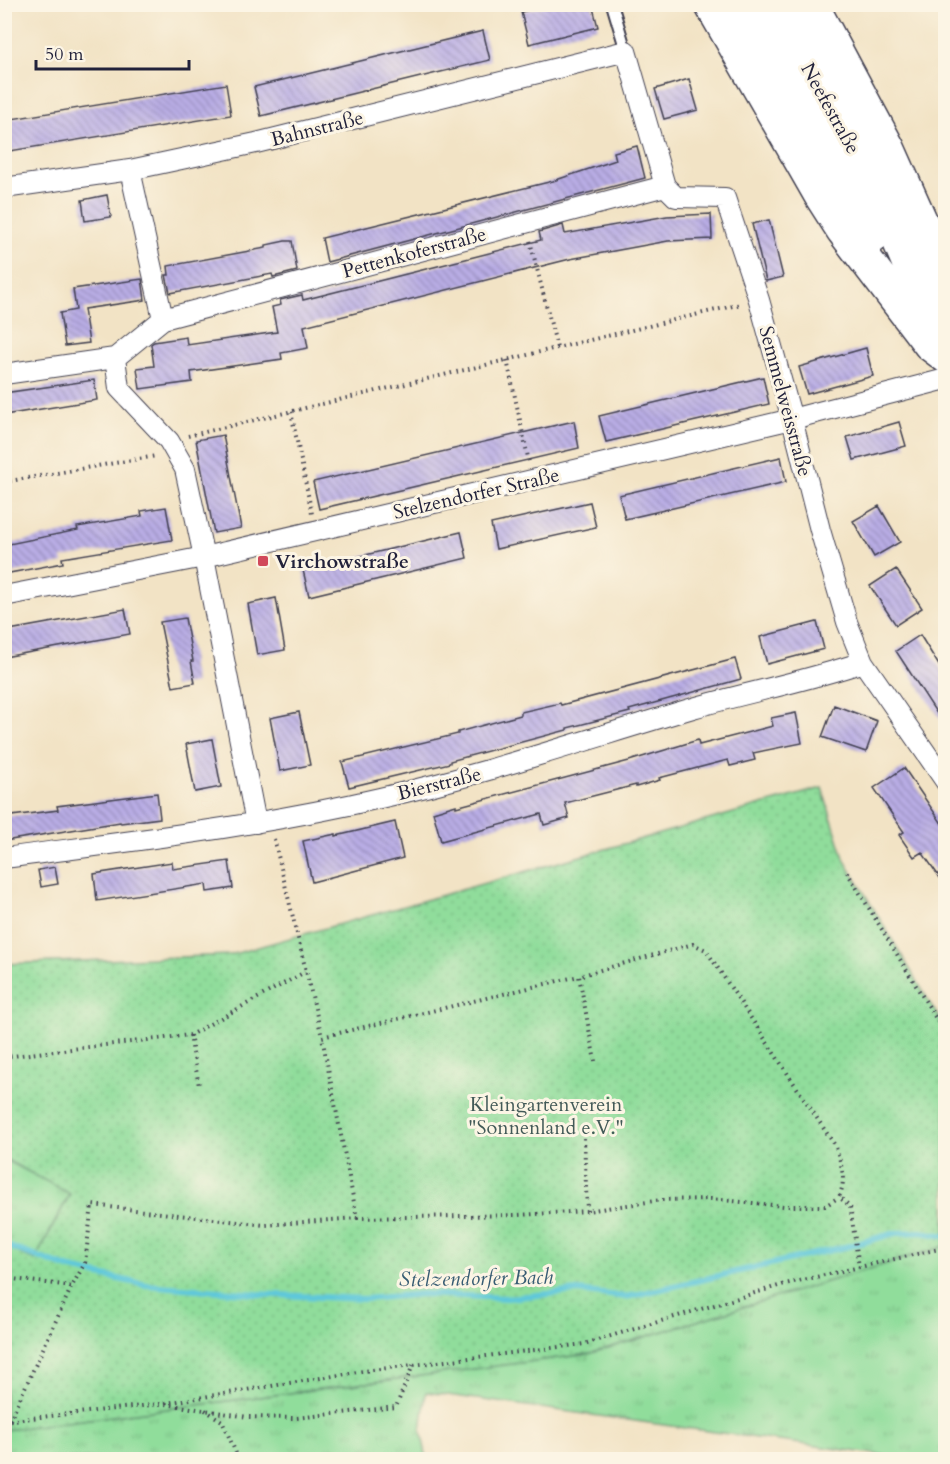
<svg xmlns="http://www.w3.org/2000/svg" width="950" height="1464" viewBox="0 0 950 1464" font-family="Cardo,serif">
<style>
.grass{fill:url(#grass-tufts);stroke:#59806b;stroke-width:1.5}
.garden{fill:url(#garden-dots);stroke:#59806b;stroke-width:1.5}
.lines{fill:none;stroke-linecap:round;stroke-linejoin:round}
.stream{stroke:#5fc8da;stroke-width:6}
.building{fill:url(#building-back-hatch)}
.service-casing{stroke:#413f50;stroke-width:14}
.minor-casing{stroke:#413f50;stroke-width:22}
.trunk-casing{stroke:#413f50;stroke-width:36}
.path{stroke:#413f50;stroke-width:4;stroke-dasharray:1.5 4.5;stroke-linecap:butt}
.service{stroke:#fff;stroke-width:10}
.minor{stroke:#fff;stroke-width:20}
.trunk{stroke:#fff;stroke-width:33}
.poi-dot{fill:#d1495b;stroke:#fcf5e5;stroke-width:2}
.labels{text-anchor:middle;stroke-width:6;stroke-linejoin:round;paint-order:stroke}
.street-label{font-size:20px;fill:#22223b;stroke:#fcf5e5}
.poi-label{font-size:20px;font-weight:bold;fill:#22223b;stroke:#fcf5e5;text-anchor:start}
.park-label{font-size:20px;fill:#435a58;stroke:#fcf5e5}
.water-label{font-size:21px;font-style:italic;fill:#375c73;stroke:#fcf5e5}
</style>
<defs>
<pattern id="grass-tufts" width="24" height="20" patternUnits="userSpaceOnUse" patternTransform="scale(1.5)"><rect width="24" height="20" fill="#90dd9b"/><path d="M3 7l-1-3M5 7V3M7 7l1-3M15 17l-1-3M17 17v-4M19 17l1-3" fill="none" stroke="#7cbd86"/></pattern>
<pattern id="garden-dots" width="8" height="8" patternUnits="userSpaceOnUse" patternTransform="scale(1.5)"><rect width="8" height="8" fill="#90dd9b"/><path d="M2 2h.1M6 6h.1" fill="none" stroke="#7cbd86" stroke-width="1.8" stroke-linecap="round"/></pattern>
<pattern id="building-back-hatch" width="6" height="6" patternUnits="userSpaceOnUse" patternTransform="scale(1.5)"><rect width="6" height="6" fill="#b9ade5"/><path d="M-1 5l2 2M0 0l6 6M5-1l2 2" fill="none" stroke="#968cbb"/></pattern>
</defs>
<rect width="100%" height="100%" fill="#fcf5e5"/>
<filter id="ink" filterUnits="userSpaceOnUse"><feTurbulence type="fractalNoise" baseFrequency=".0167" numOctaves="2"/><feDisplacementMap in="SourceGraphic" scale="12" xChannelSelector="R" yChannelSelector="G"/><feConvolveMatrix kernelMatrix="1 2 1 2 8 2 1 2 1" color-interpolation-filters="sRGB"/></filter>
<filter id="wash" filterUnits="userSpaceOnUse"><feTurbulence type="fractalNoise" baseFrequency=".008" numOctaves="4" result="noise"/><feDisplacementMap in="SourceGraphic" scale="24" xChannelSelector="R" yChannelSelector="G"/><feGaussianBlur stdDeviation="1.35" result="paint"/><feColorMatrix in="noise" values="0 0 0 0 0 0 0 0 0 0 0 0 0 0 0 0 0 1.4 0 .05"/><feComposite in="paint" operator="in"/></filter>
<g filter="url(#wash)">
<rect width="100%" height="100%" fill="#f2e3c5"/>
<path class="grass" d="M4 1159 70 1193 35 1260 5 1247Z
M945 1246V1459H910L426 1392 421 1430 427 1459H5L4 1430 588 1354Z"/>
<path class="garden" d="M822 788 845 861 945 1028V1246L588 1354 5 1430V1247L35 1260 70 1194 5 1159V964L230 955Z"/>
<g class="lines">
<path class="stream" d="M4 1245 71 1269 147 1285 256 1294 365 1299 423 1294 507 1298 578 1291 626 1297 849 1246 895 1233 921 1232 946 1236"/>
</g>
<g id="blocks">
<path class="building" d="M552 4H592L598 27 529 44 521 12Z
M483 31 490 60 261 116 254 87Z
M689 79 698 110 664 119 655 89Z
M226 84 231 115 10 151 5 120Z
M637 146 645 178 327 262 322 238 553 181 616 160 614 152Z
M107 195 111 217 85 221 82 200Z
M711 214 712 239 668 241 570 259 304 326 308 348 281 353 282 359 191 372 192 382 140 389 137 368 154 366 151 344 154 342 186 337 187 345 277 332 272 307 281 305 280 300 302 295 303 300 541 240 539 232 563 225 565 234 667 216Z
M769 220 783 277 766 281 752 224Z
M285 241H292L297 271 273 277 272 274 170 293 166 275H169L168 266 266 248V245Z
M142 279 145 300 84 309 89 343 65 346 60 313 76 310 73 289Z
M866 348 873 376 807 394 799 367Z
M763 377 769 404 606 442 599 416Z
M94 380 97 400 4 415V393Z
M574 421 579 448 319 509 313 482Z
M899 422 906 446 854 460 847 437Z
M223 435 241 528 214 533 196 440Z
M781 457 786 482 625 519 619 495Z
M590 502 596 527 496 549 491 524Z
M879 506 900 542 874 557 853 521Z
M166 507 172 540 62 558 63 563 4 574V545L78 530 77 527 142 516 141 511Z
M461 532 467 558 309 596 303 570Z
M896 569 922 608 896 625 870 586Z
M276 598 285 650 257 655 248 604Z
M125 609 130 634 4 657V631Z
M185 618 193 661H191L195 683 173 687 160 622Z
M817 622 824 649 767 664 760 637Z
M920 635 945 675V726L896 651Z
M735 659 741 679 629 710 630 712 567 728V730L450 761V763L349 787 342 762 458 734V732L521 715V712L560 703 561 705Z
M834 705 877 721 866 752 822 737Z
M299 712 310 765 280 771 270 718Z
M796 713 802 743 753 753 755 760 730 766 728 760 659 778 660 780 636 787V785L565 803 569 818 544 825 541 814 441 841 433 812 456 805V807L629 761 698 740 699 745 773 726 771 718Z
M212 739 221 787 195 792 186 744Z
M904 768 945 828V885L922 852 914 857 899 835 904 832 874 788Z
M157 793 160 818 121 823 120 822 4 841V817L58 810 57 806Z
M395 822 403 858 312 882 303 841 336 834V836Z
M229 861 233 888 207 892 206 884 97 901 94 874 172 862 173 869Z
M55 867 58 884 41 887 38 870Z"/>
</g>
</g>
<g filter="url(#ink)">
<use href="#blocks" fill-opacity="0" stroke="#413f50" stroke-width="1.5"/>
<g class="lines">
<g class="service-casing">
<path id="service" d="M612 4 626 51"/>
</g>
<g class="minor-casing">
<path id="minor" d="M130 170 163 319
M4 188 130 170 256 143 626 51 665 186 676 197 725 198 759 300 792 419 820 530 847 622 863 662 946 782
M115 358 119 388 169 441 185 469 204 557 256 823
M4 374 115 358 163 319 665 186
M4 596 204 557 792 419 946 379
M4 858C130 841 256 827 380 798 486 774 588 739 693 708 749 692 807 681 863 662"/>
</g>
<g class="trunk-casing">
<path id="trunk" d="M711 4 820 194 843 230 930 344 946 356
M741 4 872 237
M774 4 822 89 887 212 936 328
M811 4 888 148 946 278"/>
</g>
<path class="path" d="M530 241 557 348
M507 360 529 462
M291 412 312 514
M188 436 741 304
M4 482 156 456
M274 839 322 1037 579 976
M847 872 946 1035
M190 1035 199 1086
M4 1057 190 1035 305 972
M595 1061 579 976 693 944 706 950 836 1147C841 1165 847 1179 839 1197L850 1206 859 1267
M584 1138 587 1211
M357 1218 518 1215 587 1211 661 1200 711 1199 784 1206H825L839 1197
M4 1278 72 1286
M166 1404 248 1417 296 1418 396 1407 413 1365
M205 1410 222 1421 239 1460
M10 1420 72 1286 85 1263 92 1205 265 1225 357 1218 322 1037
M4 1421 160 1404 364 1371 584 1344 785 1284 939 1249 946 1246"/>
<use href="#service" class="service"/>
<use href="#minor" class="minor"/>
<use href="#trunk" class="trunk"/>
</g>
</g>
<rect class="poi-dot" x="257" y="555" width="12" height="12" rx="3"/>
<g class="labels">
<g class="street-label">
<text transform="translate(831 108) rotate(61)" y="7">Neefestraße</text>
<text transform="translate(317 128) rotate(-14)" y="7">Bahnstraße</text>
<text transform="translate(414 252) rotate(-15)" y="7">Pettenkoferstraße</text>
<text transform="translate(786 401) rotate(75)" y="7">Semmelweisstraße</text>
<text transform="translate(476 493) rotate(-13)" y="7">Stelzendorfer Straße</text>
<text transform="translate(439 783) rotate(-14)" y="7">Bierstraße</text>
</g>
<g class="poi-label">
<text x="275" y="568">Virchowstraße</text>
</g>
<g class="park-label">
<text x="546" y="1111">Kleingartenverein<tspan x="546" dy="23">"Sonnenland e.V."</tspan></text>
</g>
<g class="water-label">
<text transform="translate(476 1278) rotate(-1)" y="7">Stelzendorfer Bach</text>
</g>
</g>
<rect width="950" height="1464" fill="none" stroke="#fcf5e5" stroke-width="24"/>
<path d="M36 60v9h153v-9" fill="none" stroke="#22223b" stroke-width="3"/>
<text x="45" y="60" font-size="18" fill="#22223b" stroke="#fcf5e5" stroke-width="4.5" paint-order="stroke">50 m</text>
</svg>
